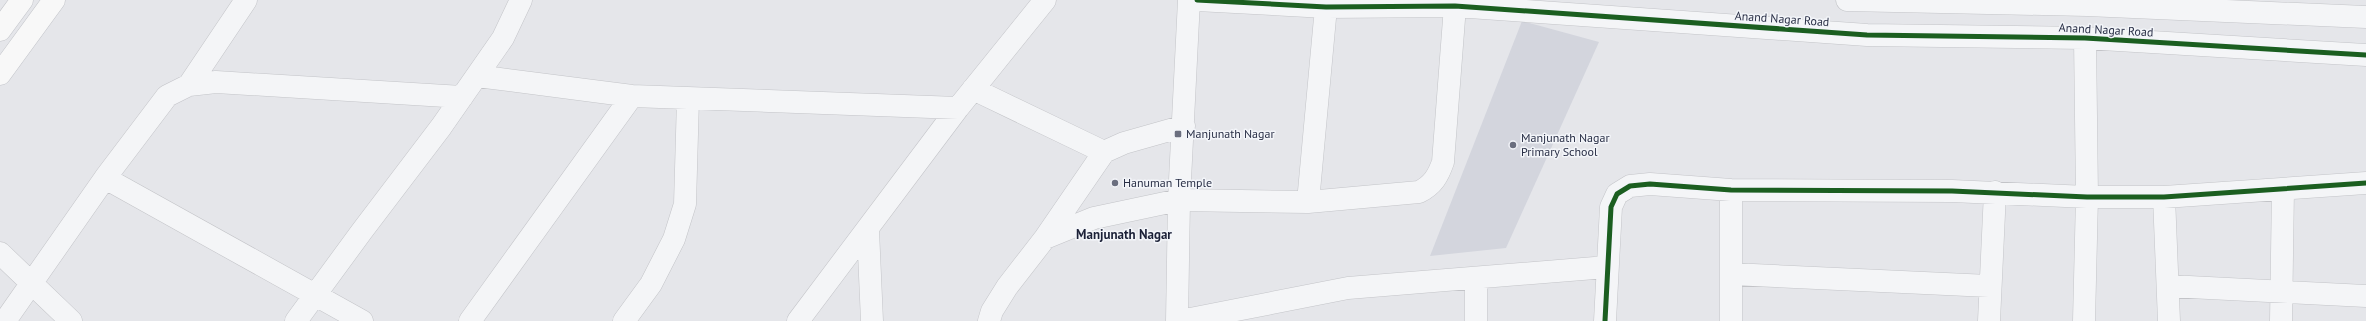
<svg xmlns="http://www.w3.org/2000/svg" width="2366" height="321" viewBox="0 0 2366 321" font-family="'PT Sans',sans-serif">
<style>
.built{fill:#d3d5dd}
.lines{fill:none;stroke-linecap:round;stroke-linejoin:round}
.minor-casing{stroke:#c3c4c8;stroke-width:23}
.major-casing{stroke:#c1c3c8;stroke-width:23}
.minor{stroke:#f4f5f7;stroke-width:22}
.major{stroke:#f8f8f8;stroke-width:22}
.cycleway-casing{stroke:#f3f5f9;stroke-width:8}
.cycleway{stroke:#1b5e20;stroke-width:5}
.poi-dot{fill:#6b6f7f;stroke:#f3f5f9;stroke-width:1.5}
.labels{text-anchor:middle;stroke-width:3;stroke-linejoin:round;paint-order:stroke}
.street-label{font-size:12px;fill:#292f46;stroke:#f3f5f9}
.poi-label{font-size:12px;fill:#292f46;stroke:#f3f5f9;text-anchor:start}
.neighbourhood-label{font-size:13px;font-weight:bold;fill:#1b2037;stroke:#f3f5f9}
</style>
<rect width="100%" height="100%" fill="#e5e6ea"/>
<path class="built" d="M1522 21 1599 42 1506 248 1430 256Z"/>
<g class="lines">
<g class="minor-casing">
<path id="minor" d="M1197 0 1326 7 1455 6 1867 35 2085 38 2366 55
M1847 0 2087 5 2366 17
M477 76 632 96 958 108
M189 85 246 0
M973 89 1104 152
M105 178 362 321
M2164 197 2169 321
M1308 202 1326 7
M868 230 872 321
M1045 238 1094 218 1179 200 1308 202 1419 192C1433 185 1438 176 1443 162L1455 6
M0 253 71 321
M1732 274 1989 286
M1476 279V321
M2169 286 2366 296
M5 321 105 178 167 96 189 85 216 82 462 97
M296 321 362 231 441 127 503 38 521 0
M470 321 632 96
M624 321 651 284 674 239 685 204 688 99
M798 321 958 108 1045 0
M989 321 992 311 1007 287 1045 238 1104 152 1124 143 1184 126
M1177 321 1179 200 1189 0
M1180 321 1348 288 1607 267
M1605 321 1611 207 1617 194 1630 186 1650 184 1731 190 1952 191 2087 197H2164L2366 183
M1731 321V190
M1989 321 1995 192
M2084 321 2087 197 2085 38
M2281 321 2283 189"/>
</g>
<g class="major-casing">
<path id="major" d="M0 30 22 0
M0 74 54 0"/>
</g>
<use href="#minor" class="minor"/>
<use href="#major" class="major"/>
<g class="cycleway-casing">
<path id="cycleway" d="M1197 0 1326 7 1455 6 1867 35 2085 38 2366 55
M1605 321 1611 207 1617 194 1630 186 1650 184 1731 190 1952 191 2087 197H2164L2366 183"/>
</g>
<use href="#cycleway" class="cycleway"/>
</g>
<g class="poi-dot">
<rect x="1174" y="130" width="8" height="8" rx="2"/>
<circle cx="1513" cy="145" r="4"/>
<circle cx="1115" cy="183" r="4"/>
</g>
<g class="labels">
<g class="street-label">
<text transform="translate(1782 19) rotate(4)" y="4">Anand Nagar Road</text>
<text transform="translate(2106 30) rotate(3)" y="4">Anand Nagar Road</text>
</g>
<g class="poi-label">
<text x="1186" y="138">Manjunath Nagar</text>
<text x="1521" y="142">Manjunath Nagar<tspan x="1521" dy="14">Primary School</tspan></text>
<text x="1123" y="187">Hanuman Temple</text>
</g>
<g class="neighbourhood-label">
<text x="1124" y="239">Manjunath Nagar</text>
</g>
</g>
</svg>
